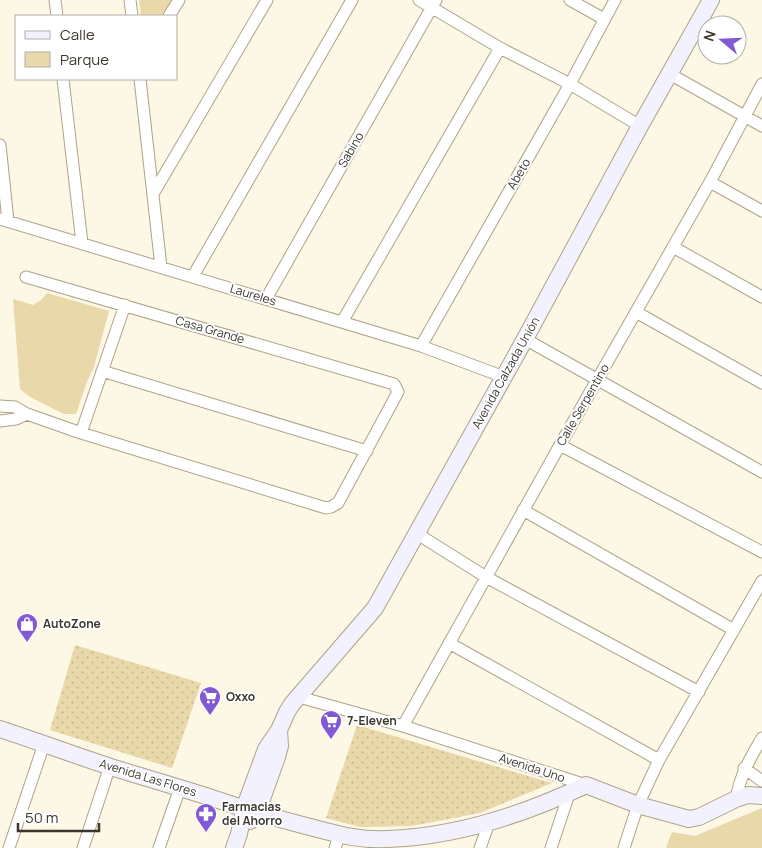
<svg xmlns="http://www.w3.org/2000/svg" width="762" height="848" viewBox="0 0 762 848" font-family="Manrope,sans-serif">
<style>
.grass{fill:url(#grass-dots)}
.park{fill:#e9d8aa}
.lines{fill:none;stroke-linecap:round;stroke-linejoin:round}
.street-casing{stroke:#ada389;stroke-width:13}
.secondary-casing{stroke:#ada389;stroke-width:18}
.street{stroke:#fff;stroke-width:11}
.secondary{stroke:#f3f1fd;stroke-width:16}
.labels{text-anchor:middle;stroke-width:4;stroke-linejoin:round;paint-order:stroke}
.street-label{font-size:12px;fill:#3b372c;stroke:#fff}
.poi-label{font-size:12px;font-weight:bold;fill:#3b372c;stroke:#fff;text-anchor:start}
</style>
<defs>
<pattern id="grass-dots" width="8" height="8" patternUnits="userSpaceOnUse" patternTransform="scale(1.25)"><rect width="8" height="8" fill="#e9d8aa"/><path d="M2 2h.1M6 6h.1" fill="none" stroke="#c9ba92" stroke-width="1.8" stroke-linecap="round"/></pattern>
</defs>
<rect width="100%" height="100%" fill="#fdf7e6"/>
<path class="grass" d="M75 645 201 683 172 768 50 730Z
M357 725 552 783 480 813 412 826 360 827 326 818Z"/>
<path class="park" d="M139 0H175L165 16H141Z
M47 293 109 311 94 367 88 379 76 414H64L30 397 20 389 13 299 33 305 41 300Z
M762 808V848H666L672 832 695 836Z"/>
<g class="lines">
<g class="street-casing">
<path id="street" d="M55 0 57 16
M130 0 132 16
M419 0 500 48 570 84 640 126
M570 0 604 19
M169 16 179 0
M670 74 762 126
M63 79 82 243
M140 79 161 267
M0 145 8 221
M710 182 762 211
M153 194 267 0
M0 219 421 346 504 377
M673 247 762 297
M193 276 352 0
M266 299 436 0
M636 312 762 383
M342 322 500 48
M525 339 762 472
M421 346 570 84 615 0
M102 371 367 451
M0 406 15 407 27 414 81 433 326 508 331 507 338 503 398 392 394 384 26 277
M0 421 16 419 27 414
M81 433 125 305
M560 445 762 552
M523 510 734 630
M416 533 486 577 699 692
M449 643 659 760
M299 697 403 726 586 785
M403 726 560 445 710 182 762 84
M744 768 762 781
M736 799C740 776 750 758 762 738
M9 848 44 744
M83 848 110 766
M159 848 180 788
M335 848 339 836
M480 848 489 823
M551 848 569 794
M624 848 638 805 659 760 762 581"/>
</g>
<g class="secondary-casing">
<path id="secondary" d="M0 729C37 741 74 755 111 767 146 778 181 788 215 799 245 809 275 818 306 826 334 833 358 841 387 839 455 837 525 814 586 785L638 805 689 819 699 817 736 799 748 795 762 796
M250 821 257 813 277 757 280 746 279 730
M234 848 239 834 244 809 266 749 279 730 287 712 292 704 375 608 525 339 640 126 711 0"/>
</g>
<use href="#street" class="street"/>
<use href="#secondary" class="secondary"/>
</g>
<defs>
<g id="shop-pin" transform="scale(1.125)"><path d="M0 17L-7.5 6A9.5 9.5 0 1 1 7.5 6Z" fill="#8059d3" stroke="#fff"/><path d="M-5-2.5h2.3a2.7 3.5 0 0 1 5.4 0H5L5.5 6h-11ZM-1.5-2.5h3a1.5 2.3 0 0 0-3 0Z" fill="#fff"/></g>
<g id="supermarket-pin" transform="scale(1.125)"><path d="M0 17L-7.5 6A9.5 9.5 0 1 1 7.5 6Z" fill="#8059d3" stroke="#fff"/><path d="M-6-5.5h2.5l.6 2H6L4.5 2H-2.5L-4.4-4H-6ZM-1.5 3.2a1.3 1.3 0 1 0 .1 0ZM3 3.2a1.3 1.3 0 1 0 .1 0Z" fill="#fff"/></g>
<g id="pharmacy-pin" transform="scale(1.125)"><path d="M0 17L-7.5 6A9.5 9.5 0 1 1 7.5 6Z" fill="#8059d3" stroke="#fff"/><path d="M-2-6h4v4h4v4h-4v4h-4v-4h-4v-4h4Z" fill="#fff"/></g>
</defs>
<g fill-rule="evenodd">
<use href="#shop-pin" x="27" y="624"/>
<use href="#supermarket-pin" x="210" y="697"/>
<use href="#supermarket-pin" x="331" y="721"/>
<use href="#pharmacy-pin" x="206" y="814"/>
</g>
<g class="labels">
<g class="street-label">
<text transform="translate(351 150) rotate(-60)" y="4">Sabino</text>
<text transform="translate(519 174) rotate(-60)" y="4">Abeto</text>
<text transform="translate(253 295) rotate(17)" y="4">Laureles</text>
<text transform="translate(210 330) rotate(16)" y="4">Casa Grande</text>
<text transform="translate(506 373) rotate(-61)" y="4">Avenida Calzada Unión</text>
<text transform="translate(583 405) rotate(-60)" y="4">Calle Serpentino</text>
<text transform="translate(532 768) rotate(18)" y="4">Avenida Uno</text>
<text transform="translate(148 778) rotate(17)" y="4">Avenida Las Flores</text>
</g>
<g class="poi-label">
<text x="43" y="628">AutoZone</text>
<text x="226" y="701">Oxxo</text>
<text x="347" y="725">7-Eleven</text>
<text x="222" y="811">Farmacias<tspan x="222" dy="14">del Ahorro</tspan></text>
</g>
</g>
<rect x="15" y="15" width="162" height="65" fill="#ffffff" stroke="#b1afab"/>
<rect x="25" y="31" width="25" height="8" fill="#f3f1fd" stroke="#b1afab"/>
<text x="60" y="40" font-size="15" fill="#3b372c">Calle</text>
<rect x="25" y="52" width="25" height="15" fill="#e9d8aa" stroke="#b1afab"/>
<text x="60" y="65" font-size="15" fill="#3b372c">Parque</text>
<g transform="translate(722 40) rotate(289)"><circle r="24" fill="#ffffff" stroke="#b1afab"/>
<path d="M0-4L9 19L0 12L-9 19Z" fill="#8059d3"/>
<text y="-8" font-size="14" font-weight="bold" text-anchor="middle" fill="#3b372c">N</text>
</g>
<path d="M18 823v8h81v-8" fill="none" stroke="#3b372c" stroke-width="2.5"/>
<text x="25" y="823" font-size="15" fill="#3b372c" stroke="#ffffff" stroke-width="4" paint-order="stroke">50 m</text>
</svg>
